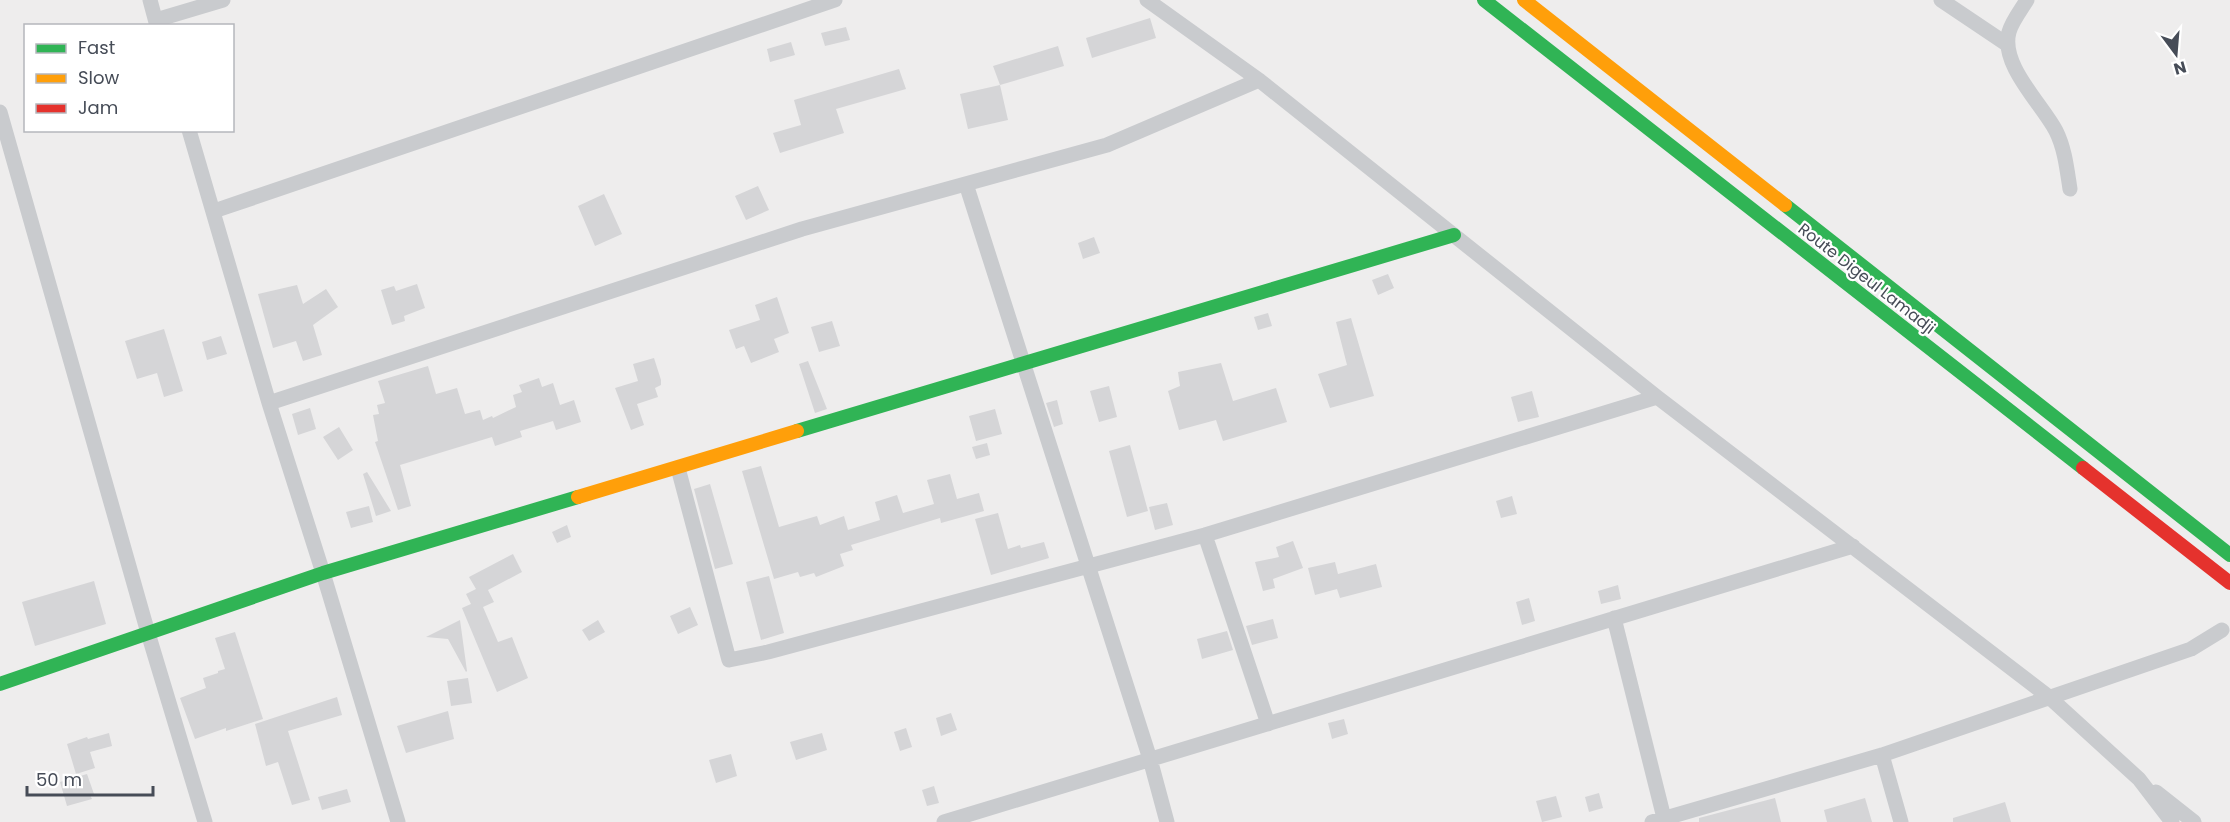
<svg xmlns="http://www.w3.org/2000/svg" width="2230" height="822" viewBox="0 0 2230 822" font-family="Poppins,sans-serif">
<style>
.building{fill:#d5d5d7}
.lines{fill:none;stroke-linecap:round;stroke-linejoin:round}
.street{stroke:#c9cbce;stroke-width:15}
.fast{stroke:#30b455;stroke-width:14}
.slow{stroke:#ff9f0a;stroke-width:14}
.jam{stroke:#e5322d;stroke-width:14}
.labels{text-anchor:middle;stroke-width:4.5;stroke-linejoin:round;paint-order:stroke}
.street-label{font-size:16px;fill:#464c57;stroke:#fff}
</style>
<rect width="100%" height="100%" fill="#eeeded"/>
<path class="building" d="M1150 18 1156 38 1092 58 1086 38Z
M846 27 850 40 825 46 821 33Z
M791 42 795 55 770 62 767 49Z
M1058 46 1064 66 1000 85 993 66Z
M899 69 906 89 836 109 844 133 780 153 773 133 801 125 794 100Z
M1000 85 1008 120 968 129 960 94Z
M758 186 769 210 746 220 735 196Z
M604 194 622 234 595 246 578 206Z
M1094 237 1100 253 1083 259 1078 243Z
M1388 274 1394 288 1378 295 1372 280Z
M417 284 425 308 404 316 405 321 392 325 381 290 394 286 396 291Z
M297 285 303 304 326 289 338 307 313 325 322 355 303 361 296 341 273 348 258 294Z
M777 297 789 333 774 339 779 352 751 363 744 346 736 349 729 330 760 320 755 305Z
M1268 313 1272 326 1258 330 1254 317Z
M1351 318 1374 396 1330 408 1318 374 1347 365 1336 322Z
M832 321 840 346 819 352 811 327Z
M164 329 183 391 164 397 157 373 137 379 125 341Z
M221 336 227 354 207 360 202 342Z
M654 358 661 380V385L655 388 658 397 637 404 644 425 631 430 615 388 638 381 633 364Z
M808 361 827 409 815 413 799 364Z
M1221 363 1233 401 1276 388 1287 422 1223 441 1216 420 1179 430 1168 391 1180 386 1178 372Z
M428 366 436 394 457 388 465 414 480 410 483 420 492 416 493 418 516 407 513 395 522 392 519 385 539 378 542 387 553 383 560 405 574 400 581 422 556 430 553 421 520 431 522 437 495 446 492 437 400 465 411 506 398 510 375 442 378 441 373 415 379 414 377 405 385 403 378 381Z
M1109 386 1117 417 1099 422 1090 391Z
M1532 391 1539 417 1518 422 1511 397Z
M1057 400 1063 424 1054 427 1046 403Z
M310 408 316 429 298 435 292 414Z
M995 409 1002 434 976 441 969 416Z
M339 427 353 450 338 460 323 437Z
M987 443 990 455 976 459 972 447Z
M1130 445 1148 511 1127 517 1109 451Z
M761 466 779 527 817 516 820 525 844 516 848 530 880 520 875 502 897 495 903 513 934 504 927 480 950 474 957 499 979 493 984 511 941 523 940 518 851 545 853 550 840 554 844 566 816 577 814 573 800 577 798 572 774 579 742 471Z
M367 472 391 511 376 516 363 474Z
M710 484 733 564 715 569 694 489Z
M1512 496 1517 514 1501 518 1496 501Z
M1167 503 1173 525 1155 530 1149 507Z
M369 506 373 522 351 528 346 512Z
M998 513 1008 549 1020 545 1021 548 1044 542 1049 558 991 575 975 519Z
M567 525 571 537 557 543 552 532Z
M1293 541 1303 568 1273 579 1275 588 1263 591 1255 562 1279 557 1276 547Z
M513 554 522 572 488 590 494 602 483 607 498 642 512 637 528 678 497 692 462 608 471 604 466 594 476 589 469 577Z
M1335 562 1338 574 1376 564 1382 587 1340 598 1337 589 1315 595 1308 568Z
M769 576 784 633 761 640 746 582Z
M94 581 106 624 35 646 22 602Z
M1618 585 1621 599 1601 604 1598 591Z
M1529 598 1535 621 1522 625 1516 602Z
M690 607 698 625 678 634 670 616Z
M1273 619 1278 638 1252 645 1246 626Z
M460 620 467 671 466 672 448 639 426 637Z
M598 620 605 632 589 641 582 630Z
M1227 631 1233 650 1202 659 1197 639Z
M235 632 263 719 226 731V728L195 739 180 698 206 688 203 678 218 673V671L225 669 215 638Z
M468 678 472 703 451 706 447 681Z
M337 697 342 715 288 731 310 800 292 805 278 762 266 766 255 724Z
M448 711 454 739 406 753 397 726Z
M951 713 957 730 941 736 936 718Z
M1344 719 1348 734 1332 739 1328 723Z
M906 728 912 747 900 751 894 732Z
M109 733 112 746 90 752 95 768 76 774 67 744 87 737 88 739Z
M822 733 827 750 796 760 790 742Z
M731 754 737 776 716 783 709 760Z
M87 774 94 794 90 795 92 799 67 806 60 782Z
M934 786 939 803 927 806 922 790Z
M347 789 351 802 322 810 318 797Z
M1599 793 1603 808 1589 812 1585 797Z
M1556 796 1562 817 1542 822 1536 801Z
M1775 798 1781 822H1699V818Z
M1865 798 1872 822H1827L1824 810Z
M2005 802 2011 822H1953V818Z"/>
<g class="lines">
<path class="street" d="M150 0 157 26
M1147 0 1259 80 1657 397 2049 697 2139 779 2172 822
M1941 0 2008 45
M2027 0C2021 10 2012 21 2009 32 2000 65 2042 104 2056 131 2065 149 2067 170 2070 189
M156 20 223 0
M0 112 148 633 205 822
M189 130 269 403 323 573 398 822
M966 184 1150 759 1167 822
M214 211 835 0
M269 403 802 229 1107 145 1259 80
M678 468 729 660 768 652 1205 535 1657 397
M1205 535 1268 724
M1614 618 1665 822
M1882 755 1901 822
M2156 792 2194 822
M944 822 1853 546
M1652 822 1882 755 2191 649 2222 630"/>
<path class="fast" d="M1484 0 2083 468
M1785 205 2230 555
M797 431 1454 235
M0 684 323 573 578 497"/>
<path class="slow" d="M1524 0 1785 205
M578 497 797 431"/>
<path class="jam" d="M2083 468 2230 583"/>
</g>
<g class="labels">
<g class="street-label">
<text transform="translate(1867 278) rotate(38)" y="6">Route Digeul Lamadji</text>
</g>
</g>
<rect x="24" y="24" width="210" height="108" fill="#ffffff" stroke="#b5b7bc" stroke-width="1.5"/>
<rect x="36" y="44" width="30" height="9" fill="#30b455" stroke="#b5b7bc" stroke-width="1.5"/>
<text x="78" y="54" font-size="18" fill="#464c57">Fast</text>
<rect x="36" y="74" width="30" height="9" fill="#ff9f0a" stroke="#b5b7bc" stroke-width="1.5"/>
<text x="78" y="84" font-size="18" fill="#464c57">Slow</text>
<rect x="36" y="104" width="30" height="9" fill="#e5322d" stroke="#b5b7bc" stroke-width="1.5"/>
<text x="78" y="114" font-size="18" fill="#464c57">Jam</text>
<g transform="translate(2176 54) rotate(164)" stroke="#ffffff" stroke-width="4.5" paint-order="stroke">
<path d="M0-4.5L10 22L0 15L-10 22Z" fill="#464c57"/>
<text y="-9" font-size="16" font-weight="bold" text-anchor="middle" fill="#464c57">N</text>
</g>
<path d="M27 786v9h126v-9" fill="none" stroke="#464c57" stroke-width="3"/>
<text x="36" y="786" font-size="18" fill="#464c57" stroke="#ffffff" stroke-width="4.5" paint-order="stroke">50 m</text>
</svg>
